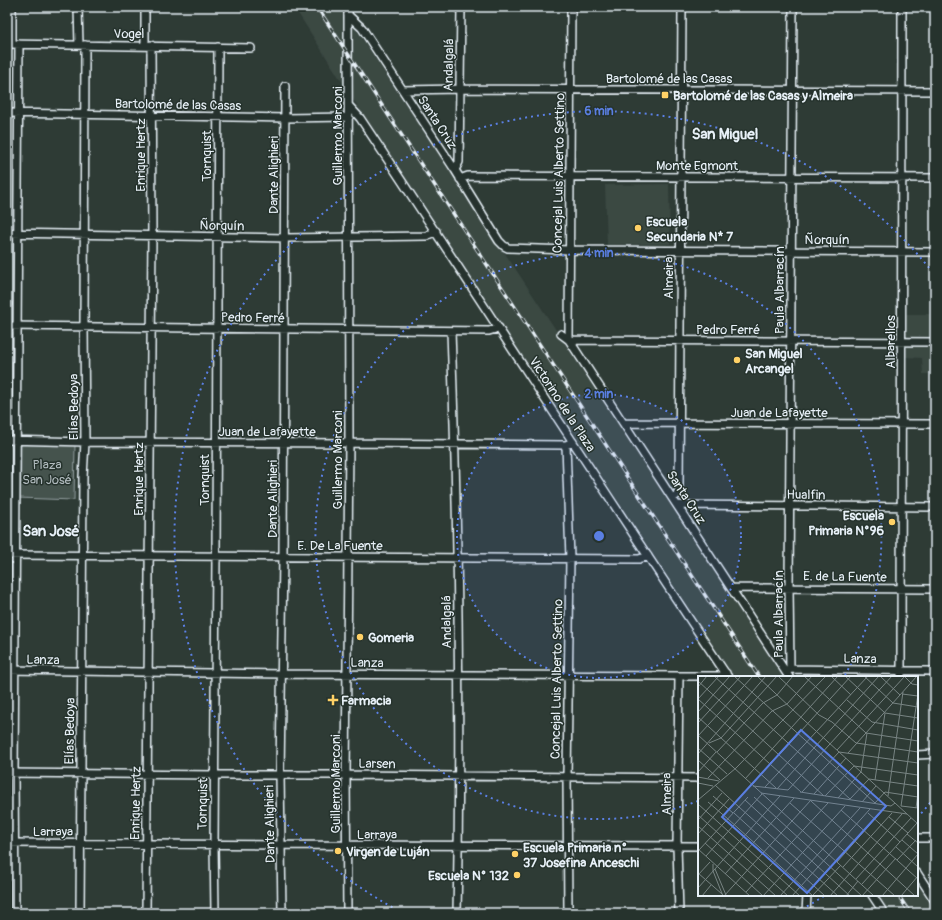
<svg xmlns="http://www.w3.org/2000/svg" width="942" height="920" viewBox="0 0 942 920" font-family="Pangolin,sans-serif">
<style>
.built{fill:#3b4843}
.green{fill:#45524e;stroke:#96a2a3}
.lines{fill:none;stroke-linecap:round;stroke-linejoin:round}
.minor-casing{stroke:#e8f1f8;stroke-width:10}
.minor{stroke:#26332d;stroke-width:7}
.rail-casing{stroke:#e8f1f8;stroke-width:3.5}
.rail{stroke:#26332d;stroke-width:2;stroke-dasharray:6;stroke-linecap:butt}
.ring{fill:none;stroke:#5a7fe2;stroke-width:2;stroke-dasharray:2 4}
.poi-dot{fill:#ffd166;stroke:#26332d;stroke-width:1.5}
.labels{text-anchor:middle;stroke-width:3;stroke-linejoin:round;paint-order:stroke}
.street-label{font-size:13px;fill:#e8f1f8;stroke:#26332d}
.poi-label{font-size:13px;font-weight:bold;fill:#e8f1f8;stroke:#26332d;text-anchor:start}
.park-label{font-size:13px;fill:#afb9bc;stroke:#26332d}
.quarter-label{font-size:15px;font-weight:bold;fill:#e8f1f8;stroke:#26332d}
.inset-road{fill:none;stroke:#788483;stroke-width:1}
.view{fill:#5a7fe2;fill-opacity:0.15;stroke:#5a7fe2;stroke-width:2}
.inset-edge{fill:none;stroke:#e8f1f8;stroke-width:2}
.centre{fill:#5a7fe2;stroke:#26332d;stroke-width:2}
.ring-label{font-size:12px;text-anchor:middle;font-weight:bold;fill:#5a7fe2;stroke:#26332d;stroke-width:3;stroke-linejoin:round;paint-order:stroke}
</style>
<rect width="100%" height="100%" fill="#2e3b35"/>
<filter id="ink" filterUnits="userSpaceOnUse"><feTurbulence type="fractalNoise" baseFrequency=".025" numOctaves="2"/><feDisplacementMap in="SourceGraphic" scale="8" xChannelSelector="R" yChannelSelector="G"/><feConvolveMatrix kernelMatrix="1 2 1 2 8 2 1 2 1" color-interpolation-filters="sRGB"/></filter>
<g filter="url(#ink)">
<path class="built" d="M294 7H341L570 351 783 677H734L353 99Z
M669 184 670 244 607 245 605 185Z
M905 314H933L934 321H935V339H911L907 337Z
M908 345 935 346V374H923L922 358 905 357V348Z
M917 882 935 909V913H889L877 895H917Z"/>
<path class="green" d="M19 443 75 445 74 500 18 498Z"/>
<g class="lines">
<g class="minor-casing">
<path id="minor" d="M12 7V44
M78 7 79 45
M145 7V45
M348 15 362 28 455 170 499 241 504 246 508 248 569 250 935 252
M7 44 251 48
M403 90 460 89 935 91
M349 106 360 118C484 304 604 492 728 677
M7 113 285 118 349 117
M455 170 459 162 461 7
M460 179 468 176 935 178
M7 233 286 238 426 236 436 231
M7 326 489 331 499 328
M451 331C458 525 461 719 457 913
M561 334 569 340 789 677
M569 340 935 342
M569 340 571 7
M624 423 935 424
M7 440 85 442 349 443 566 445 573 442
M566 445 570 558 567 777 568 913
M673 498 677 495 679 489 682 7
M677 505 935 507
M7 555 639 559 648 556
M732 588 935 589
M790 669 789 588 793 7
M7 670 282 674 679 676H721L726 673
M788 671 790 669 935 671
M901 677 902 7
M917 755 935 754
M7 773 215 775H346L699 778
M917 838H935
M7 843 281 845 699 846
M917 873 935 901
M872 895 884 913
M15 913 14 773 19 44
M80 913 83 477 85 442 84 327 85 45
M146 913 152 236 151 45
M215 913 214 844 216 556 218 47
M282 913 280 775 283 557 285 86
M347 913 346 775 349 443 348 7
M679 913 677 846 679 676
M806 913 807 895"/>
</g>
<use href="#minor" class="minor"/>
<g class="rail-casing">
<path id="rail" d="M317 7 759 677
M898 895 910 913"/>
</g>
<use href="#rail" class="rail"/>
</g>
</g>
<circle cx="599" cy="536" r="142" fill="#5a7fe2" fill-opacity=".12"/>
<g class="ring">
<circle cx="599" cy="536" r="142"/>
<path d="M698 801A283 283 0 1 1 845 675"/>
<path d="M934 798A425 425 0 0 1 917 818M824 896A425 425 0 0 1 795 913M403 913A425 425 0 1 1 934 274"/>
</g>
<g class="poi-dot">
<rect x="661" y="91" width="8" height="8" rx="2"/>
<circle cx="638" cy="228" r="4"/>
<circle cx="737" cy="360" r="4"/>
<circle cx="892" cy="522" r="4"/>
<circle cx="360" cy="637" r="4"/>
<path d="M331 694h4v4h4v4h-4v4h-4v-4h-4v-4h4z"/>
<circle cx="338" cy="851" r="4"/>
<circle cx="515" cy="854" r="4"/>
<circle cx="517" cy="875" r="4"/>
</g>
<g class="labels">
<g class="street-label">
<text x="129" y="38">Vogel</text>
<text transform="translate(448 65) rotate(-89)" y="5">Andalgalá</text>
<text x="669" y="83">Bartolomé de las Casas</text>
<text transform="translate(178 104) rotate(1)" y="5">Bartolomé de las Casas</text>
<text transform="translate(438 122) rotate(57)" y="5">Santa Cruz</text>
<text transform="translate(337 136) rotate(-90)" y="5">Guillermo Marconi</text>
<text transform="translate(140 155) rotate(-90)" y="5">Enrique Hertz</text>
<text transform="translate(206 156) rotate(-90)" y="5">Tornquist</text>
<text x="697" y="170">Monte Egmont</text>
<text transform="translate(558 173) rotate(-89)" y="5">Concejal Luis Alberto Settino</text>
<text transform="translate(273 175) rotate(-90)" y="5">Dante Alighieri</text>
<text transform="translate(222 225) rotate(1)" y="5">Ñorquín</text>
<text x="827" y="244">Ñorquín</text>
<text transform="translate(668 278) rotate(-90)" y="5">Almeira</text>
<text transform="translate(779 290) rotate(-90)" y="5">Paula Albarracín</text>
<text transform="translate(253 317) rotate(1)" y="5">Pedro Ferré</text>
<text x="728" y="334">Pedro Ferré</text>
<text transform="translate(890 342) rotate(-90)" y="5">Albarellos</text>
<text transform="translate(563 404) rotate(57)" y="5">Victorino de la Plaza</text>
<text transform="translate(73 407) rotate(-90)" y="5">Elías Bedoya</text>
<text x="779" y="417">Juan de Lafayette</text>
<text x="267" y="436">Juan de Lafayette</text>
<text transform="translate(337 460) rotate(-90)" y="5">Guillermo Marconi</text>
<text transform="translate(138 479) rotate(-90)" y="5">Enrique Hertz</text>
<text transform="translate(204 480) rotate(-90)" y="5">Tornquist</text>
<text transform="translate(806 494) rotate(1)" y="5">Hualfin</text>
<text transform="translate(687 497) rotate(57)" y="5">Santa Cruz</text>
<text transform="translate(272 499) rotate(-90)" y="5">Dante Alighieri</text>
<text x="340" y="550">E. De La Fuente</text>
<text transform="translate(845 576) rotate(1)" y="5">E. de La Fuente</text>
<text transform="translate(778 614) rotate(-90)" y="5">Paula Albarracín</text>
<text transform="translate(446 622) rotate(-90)" y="5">Andalgalá</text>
<text transform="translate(860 658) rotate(1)" y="5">Lanza</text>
<text transform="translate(43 659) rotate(1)" y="5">Lanza</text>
<text transform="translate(367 662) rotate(1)" y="5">Lanza</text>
<text transform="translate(556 679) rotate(-89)" y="5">Concejal Luis Alberto Settino</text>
<text transform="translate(69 731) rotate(-89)" y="5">Elías Bedoya</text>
<text transform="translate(377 763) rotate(1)" y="5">Larsen</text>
<text transform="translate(335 784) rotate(-90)" y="5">Guillermo Marconi</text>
<text transform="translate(666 794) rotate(-90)" y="5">Almeira</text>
<text transform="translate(135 803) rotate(-89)" y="5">Enrique Hertz</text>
<text transform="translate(202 804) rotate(-89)" y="5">Tornquist</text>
<text transform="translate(269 824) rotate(-91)" y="5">Dante Alighieri</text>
<text x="53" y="836">Larraya</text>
<text x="377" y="839">Larraya</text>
</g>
<g class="poi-label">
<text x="673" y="100">Bartolomé de las Casas y Almeira</text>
<text x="646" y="226">Escuela<tspan x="646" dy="15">Secundaria N* 7</tspan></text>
<text x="745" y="358">San Miguel<tspan x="745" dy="15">Arcangel</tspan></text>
<text x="884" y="520" text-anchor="end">Escuela<tspan x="884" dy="15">Primaria N°96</tspan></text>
<text x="368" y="642">Gomeria</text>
<text x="341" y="705">Farmacia</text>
<text x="523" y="852">Escuela Primaria n°<tspan x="523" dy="15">37 Josefina Anceschi</tspan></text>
<text x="346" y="856">Virgen de Luján</text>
<text x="509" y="880" text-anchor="end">Escuela N° 132</text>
</g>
<g class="park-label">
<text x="47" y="469">Plaza<tspan x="47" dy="15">San José</tspan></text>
</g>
<g class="quarter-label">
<text x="725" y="139">San Miguel</text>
<text x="51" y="536">San José</text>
</g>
</g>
<g transform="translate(698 676)">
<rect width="220" height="220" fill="#2e3b35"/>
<path class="inset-road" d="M16 0 152 123M36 0 177 127M59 0 95 34M80 0 121 39 134 46 158 67 220 76M106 0 168 57 220 65M133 0 153 19M147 0 187 37 220 42M166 0 195 27 220 31M182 0 202 19M206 0 214 8 220 9M0 5 126 120M0 11 9 0M204 18 220 20M0 23 103 116M0 23 21 0M149 24 174 46M95 34 220 148M0 36 32 0M0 41 78 112M174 46 220 54M0 47 43 0M0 59 176 220M0 60 55 0M11 67 23 62 79 0M0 72 29 98M139 74 207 0M19 76 65 27 79 19 95 0M141 76 220 87M150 77 219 0M0 78 68 0M82 78 153 0M0 84 22 104M27 84 74 35 89 28 114 0M72 87 81 78M0 96 18 76M0 101 21 105M10 102 27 84M47 103 140 0M177 104 187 37M0 107 15 110M17 109 41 131M54 109 72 88M55 110 90 114 194 0M67 111 170 0M79 113 181 0M102 116 193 130 197 127M104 116 141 76M63 117 209 138M116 118 148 82M15 120 35 137M127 120 156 90 220 99M190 120 205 16M56 121 164 220M140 122 163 96 169 57M152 123 171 103 220 110M0 124 38 92 128 0M47 124 152 220M113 125 217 220M10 126 30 143M164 126 178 110M92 127 197 220M177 127 187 116 220 121M0 128 102 220M203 130 220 18M203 130 220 132M41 131 140 220M218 132 220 117M143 134 220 203M36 137 127 220M170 137 202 166M0 139 90 220M191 141 210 157M30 143 115 220M0 144 24 117M0 150 78 220M0 158 31 123M209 158 220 167M204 164 220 178M7 167 65 220 147 130M198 171 220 191M0 173 52 220M1 174 50 121M8 180 64 118M199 184 218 164M139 186 184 135M15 188V195L25 220M145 191 194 137M17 193 28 219M0 197 24 218M27 198 96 122M0 199 12 186M158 203 213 142M164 208 219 147M0 212 82 120M48 216 130 127M115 219 143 189M4 220 13 209M26 220 113 124M82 220 162 132M94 220 172 133M132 220 204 138M148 220 160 205M164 220 198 182M184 220 220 178M203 220 220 200"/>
<path class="view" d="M103 54 188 130 109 217 24 141Z"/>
<rect width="220" height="220" class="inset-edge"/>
</g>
<circle cx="599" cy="536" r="6" class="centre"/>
<g class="ring-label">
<text x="599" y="115">6 min</text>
<text x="599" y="257">4 min</text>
<text x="599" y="398">2 min</text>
</g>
<rect width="942" height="920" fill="none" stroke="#26332d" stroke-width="24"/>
<rect x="12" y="12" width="918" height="896" fill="none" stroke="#e8f1f8" stroke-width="1.5" filter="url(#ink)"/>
</svg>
